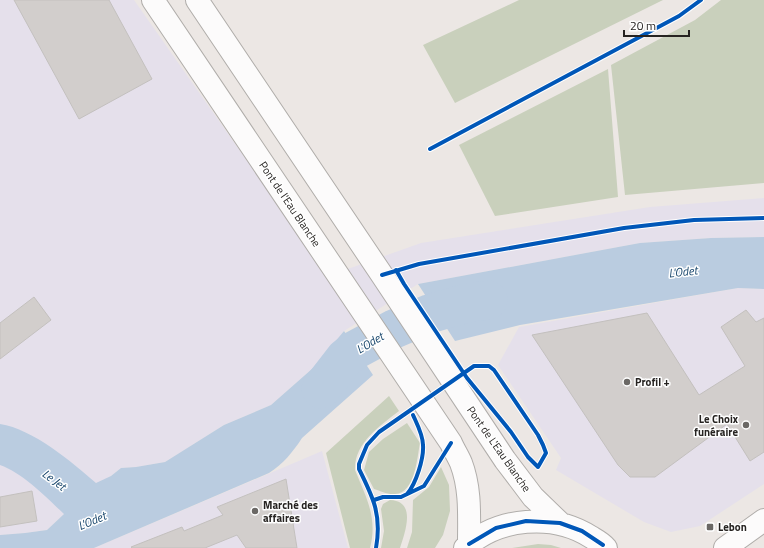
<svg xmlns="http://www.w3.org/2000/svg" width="764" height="548" viewBox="0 0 764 548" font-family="'Titillium Web',sans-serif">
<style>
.industrial{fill:#e5e0eb}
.green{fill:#c9d0bc}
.water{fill:#bacce0}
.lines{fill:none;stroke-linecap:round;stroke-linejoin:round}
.river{stroke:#bacce0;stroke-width:39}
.building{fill:#d2cecc;stroke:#c3c0be}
.minor-casing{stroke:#b0adaa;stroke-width:24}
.major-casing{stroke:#b0adaa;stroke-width:24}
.minor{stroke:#fcfbfb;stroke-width:22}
.major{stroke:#fcfbfb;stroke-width:22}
.cycleway-casing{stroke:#fff;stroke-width:6}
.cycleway{stroke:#0057b8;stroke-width:4}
.poi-dot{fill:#6b6865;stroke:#fff;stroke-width:1.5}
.labels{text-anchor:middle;stroke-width:3;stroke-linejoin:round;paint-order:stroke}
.street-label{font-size:11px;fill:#262321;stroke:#fff}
.poi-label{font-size:11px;font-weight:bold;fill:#262321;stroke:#fff;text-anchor:start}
.water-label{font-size:12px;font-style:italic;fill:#18466c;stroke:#fff}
</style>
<rect width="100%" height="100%" fill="#ece7e4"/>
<path class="industrial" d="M0 0H134L328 276 421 243 650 207 764 198V237L711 238 640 243 418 284 344 331 313 368 271 405 224 425 165 462 136 467 121 468 111 476 96 484 47 530 25 533 0 535Z
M738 288 764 289V484L700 526 671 532 644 522 556 470 561 458 498 365 519 327Z
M322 451 348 548H94Z"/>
<path class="green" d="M519 0H663L455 103 423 45Z
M721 0H764V183L625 195 611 65 695 20Z
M608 69 618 197 495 216 459 145Z
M389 396 399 411C380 426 354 443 355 470 366 497 378 518 370 548H350L326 453Z
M407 423 420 443C417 458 415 493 395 494 388 495 381 491 374 489L364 470 369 452 383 439Z
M441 467 449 485 450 511 443 535 435 548H407L412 532 413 500 429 487Z
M390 500C417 501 405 532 400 548H381L384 531 381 509 383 504Z
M538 544 551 545 561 548H512Z"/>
<path class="water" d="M764 237V289L738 288 520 325 455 341 418 284 640 243 711 238Z
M344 331 373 375 302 438C293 452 283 464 269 473L94 548H0V535L25 533 47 530 64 514C47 498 23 473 0 465V424C33 429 72 462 96 483L111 476 121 468 136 467 165 462 224 425 271 405 313 368Z"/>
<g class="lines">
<path class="river" d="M321 389 345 358 355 350 394 329 429 314 467 303 488 300"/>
</g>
<path class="building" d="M14 0H109L152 79 79 119Z
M34 297 51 320 0 359V323Z
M746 310 756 322 764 318V452L750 461 727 424 655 477H630L618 465 532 335 647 313 699 395 745 366 721 327Z
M286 479 297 548H246L237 535 205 548H132L131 547 182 527 184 531 223 515 217 507Z
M32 491 37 521 0 527V497Z"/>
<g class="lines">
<g class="minor-casing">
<path id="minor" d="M725 548 764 520"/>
</g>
<g class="major-casing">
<path id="major" d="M153 0 451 443C454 450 458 456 461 463 471 489 469 517 469 544
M197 0 382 275 505 460 533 497 560 523
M465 548C498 517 554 513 591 537 596 540 602 543 606 548"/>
</g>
<use href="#minor" class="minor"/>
<use href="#major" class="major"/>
<g class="cycleway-casing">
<path id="cycleway" d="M430 149 679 16 701 0
M382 275 419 264 624 228 694 220 764 218
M407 494C416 484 424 458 423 445 423 435 417 424 413 415
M374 500 383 497H401L424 486 451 443
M469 544 496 528 526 521 560 523 582 531 603 545
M376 548C382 515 373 497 359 469V464L367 445 379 432 474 366H489L494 370 538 435 543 445 546 453 538 467 528 457 511 432 467 378 404 284 396 270"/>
</g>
<use href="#cycleway" class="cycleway"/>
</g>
<g class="poi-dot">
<circle cx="627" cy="382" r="4"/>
<circle cx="746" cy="425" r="4"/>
<circle cx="255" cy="511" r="4"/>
<rect x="706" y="523" width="8" height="8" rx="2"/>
</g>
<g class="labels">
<g class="street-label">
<text transform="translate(290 204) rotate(56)" y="4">Pont de l'Eau Blanche</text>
<text transform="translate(499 449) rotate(55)" y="4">Pont de L'Eau Blanche</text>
</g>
<g class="poi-label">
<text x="635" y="386">Profil +</text>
<text x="738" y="423" text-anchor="end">Le Choix<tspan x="738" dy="13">funéraire</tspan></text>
<text x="263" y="509">Marché des<tspan x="263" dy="13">affaires</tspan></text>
<text x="718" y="531">Lebon</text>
</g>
<g class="water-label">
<text transform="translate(683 272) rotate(-6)" y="4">L'Odet</text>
<text transform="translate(370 343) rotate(-31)" y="4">L'Odet</text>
<text transform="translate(54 480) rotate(37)" y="4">Le Jet</text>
<text transform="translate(92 521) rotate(-23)" y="4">L'Odet</text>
</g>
</g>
<path d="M624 30v6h65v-6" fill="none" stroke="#262321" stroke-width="2"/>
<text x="630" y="30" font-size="12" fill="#262321" stroke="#ffffff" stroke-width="3" paint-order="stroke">20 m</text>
</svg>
